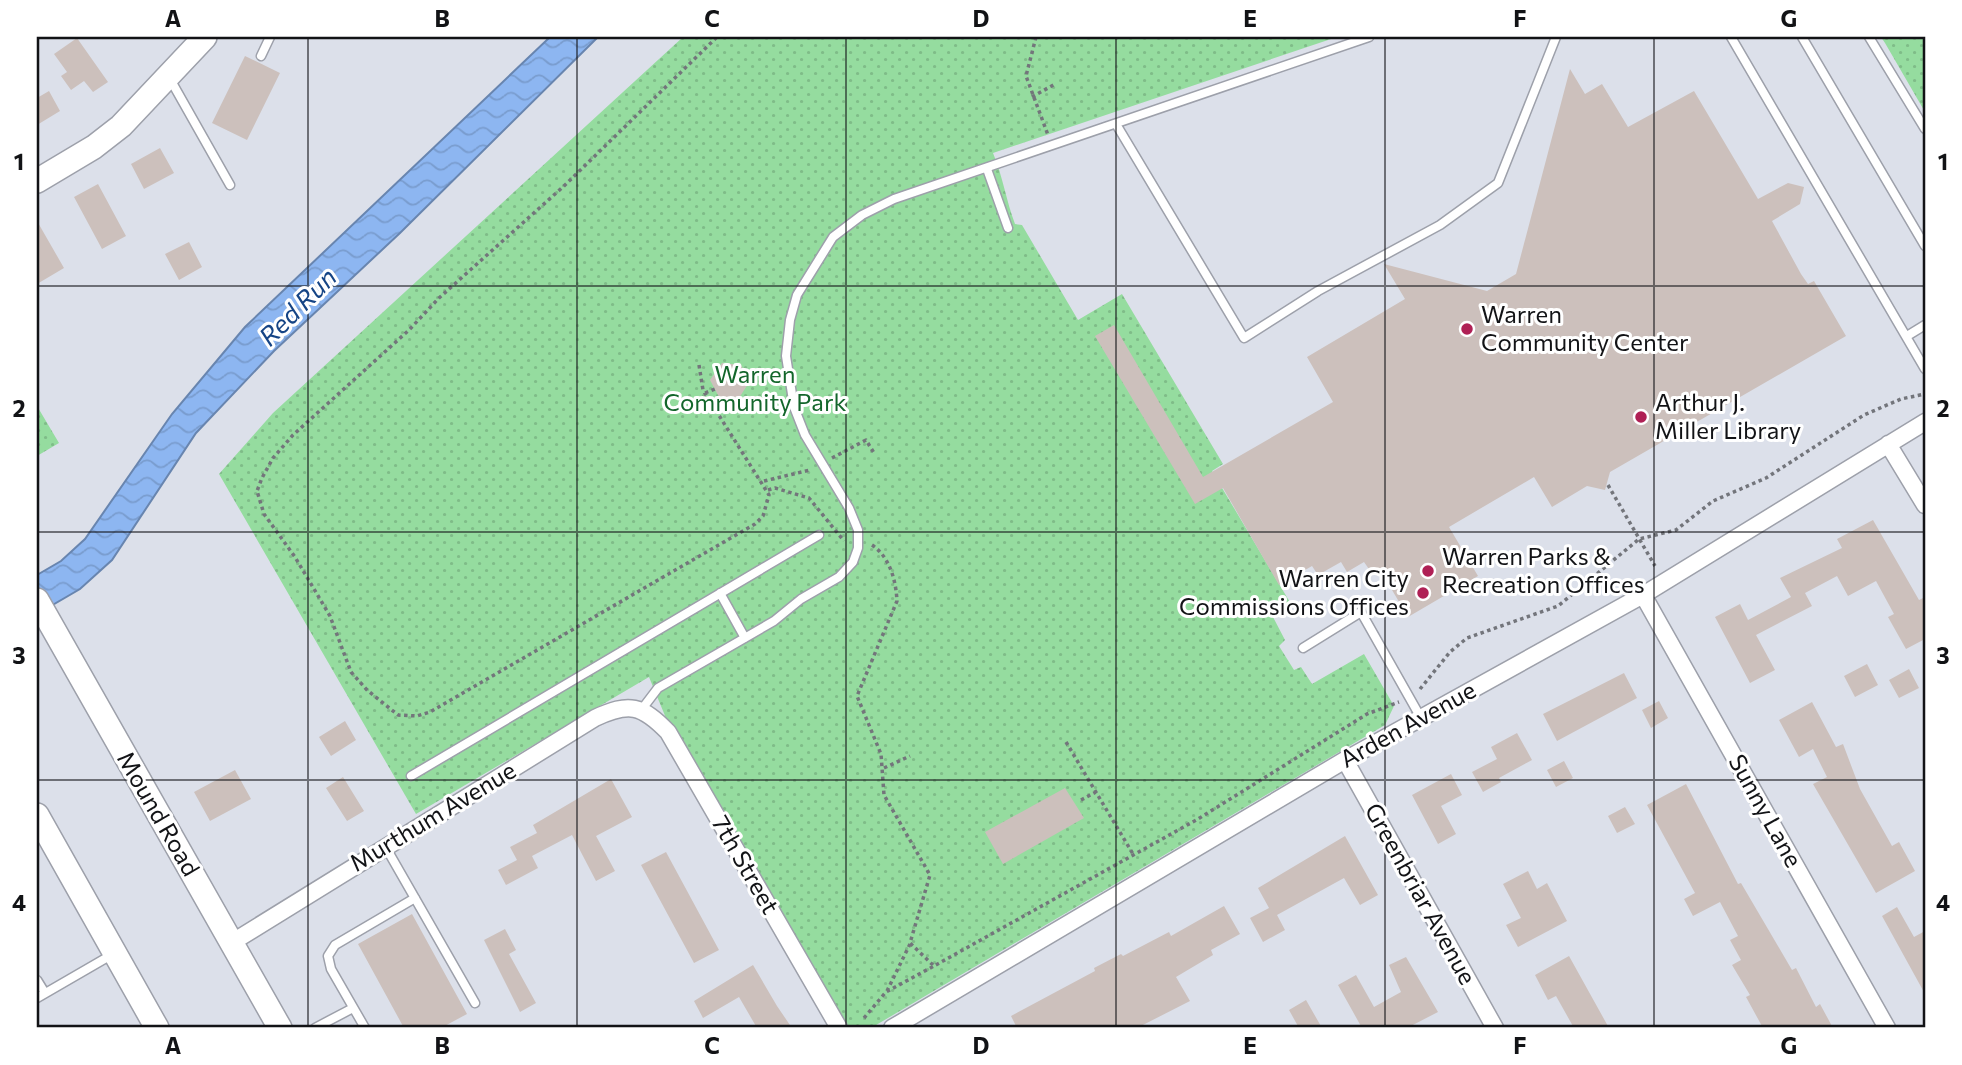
<svg xmlns="http://www.w3.org/2000/svg" width="1962" height="1065" viewBox="0 0 1962 1065" font-family="Commissioner,sans-serif">
<style>
.park{fill:url(#park-dots)}
.water{fill:url(#water-waves);stroke:#6885af;stroke-width:2}
.building{fill:#ccc0bc}
.lines{fill:none;stroke-linecap:round;stroke-linejoin:round}
.lane-casing{stroke:#9da0aa;stroke-width:11}
.street-casing{stroke:#9da0aa;stroke-width:19}
.secondary-casing{stroke:#9da0aa;stroke-width:26}
.path{stroke:#73757b;stroke-width:3.5;stroke-dasharray:3.5 3.5;stroke-linecap:butt}
.lane{stroke:#fff;stroke-width:8}
.street{stroke:#fff;stroke-width:16}
.secondary{stroke:#fff;stroke-width:23}
.grid{fill:none;stroke:#121316;stroke-width:2;stroke-opacity:0.55}
.poi-dot{fill:#af2055;stroke:#fff;stroke-width:2.5}
.labels{text-anchor:middle;stroke-width:6;stroke-linejoin:round;paint-order:stroke}
.poi-label{font-size:24px;fill:#121316;stroke:#fff;text-anchor:start}
.park-label{font-size:24px;fill:#13662b;stroke:#fff}
.street-label{font-size:24px;fill:#121316;stroke:#fff}
.water-label{font-size:26px;font-style:italic;fill:#154485;stroke:#fff}
.neatline{fill:none;stroke:#121316;stroke-width:2.5}
.grid-label{font-size:23px;text-anchor:middle;font-weight:bold;fill:#121316}
</style>
<defs>
<pattern id="park-dots" width="8" height="8" patternUnits="userSpaceOnUse" patternTransform="scale(1.75)"><rect width="8" height="8" fill="#95dc9f"/><path d="M2 2h.1M6 6h.1" fill="none" stroke="#7fbc88" stroke-width="1.8" stroke-linecap="round"/></pattern>
<pattern id="water-waves" width="16" height="10" patternUnits="userSpaceOnUse" patternTransform="scale(1.75)"><rect width="16" height="10" fill="#8db6f1"/><path d="M0 5q4-4 8 0t8 0" fill="none" stroke="#799cce"/></pattern>
</defs>
<rect width="100%" height="100%" fill="#dce0ea"/>
<path class="park" d="M683 37H1337L993 153C1003 177 1006 200 1015 224L1022 225 1078 320 1122 294 1223 464 1212 471 1291 604 1273 617 1285 640 1279 646 1294 670 1301 667 1312 684 1364 654 1394 706 1385 725 871 1028H848L841 1023 668 723 649 677 416 814 219 474 273 413Z
M1881 37H1925V112L1885 43Z
M37 406 59 443 37 456Z"/>
<path class="water" d="M550 37H598L400 233 274 351 196 433 112 560 80 589 37 614V575L61 561 85 539 172 414 245 327Z"/>
<path class="building" d="M77 38 108 82 93 92 84 81 71 90 61 76 67 72 54 54Z
M245 56 280 73 247 140 212 123Z
M1570 69 1585 94 1602 84 1628 127 1694 91 1758 199 1788 183 1804 187 1800 204 1772 221 1801 274 1808 284 1814 281 1846 336 1610 472 1605 490 1587 486 1552 507 1534 477 1449 527 1478 576 1408 617 1379 568 1371 572 1364 562 1347 572 1341 562 1318 575 1312 566 1279 585 1223 488 1195 504 1095 336 1114 325 1203 477 1333 402 1307 357 1405 299 1384 264 1487 291 1516 274Z
M49 91 60 111 37 125V98Z
M160 148 174 173 144 189 131 164Z
M98 184 126 236 102 249 74 197Z
M37 221 64 268 37 284Z
M189 242 202 267 179 280 165 254Z
M722 363 741 365 750 381 739 398 719 397 710 380Z
M1873 520 1919 600 1925 597V639L1906 649 1888 617 1894 614 1876 581 1848 596 1837 576 1805 593 1812 606 1756 635 1775 670 1750 683 1715 617 1740 604 1748 620 1791 597 1780 578 1842 548 1837 539Z
M1867 664 1878 685 1855 697 1844 676Z
M1909 669 1919 688 1899 698 1889 680Z
M1624 673 1637 698 1557 741 1543 714Z
M1659 701 1668 718 1651 728 1642 710Z
M1812 702 1836 747 1843 744 1860 789 1892 846 1899 842 1915 871 1876 893 1813 784 1827 777 1813 749 1799 757 1779 720Z
M345 721 356 740 331 756 319 737Z
M1517 733 1532 760 1499 778 1501 782 1483 792 1472 772 1497 759 1491 747Z
M1564 761 1573 778 1556 787 1547 770Z
M235 770 251 799 210 821 194 792Z
M1451 774 1462 795 1441 806 1456 834 1438 844 1412 795Z
M343 777 364 811 347 821 326 788Z
M611 779 632 817 596 836 615 871 596 881 572 835 532 856 538 868 506 885 498 870 517 860 510 847 537 833 533 825Z
M1686 784 1738 884 1741 883 1792 970 1796 968 1816 1007 1820 1004 1833 1028H1763L1746 997 1750 995 1732 965 1741 960 1730 940 1738 936 1720 902 1693 916 1684 899 1695 893 1647 805Z
M1065 788 1084 818 1003 864 985 832Z
M1625 807 1635 824 1617 833 1608 816Z
M1345 836 1378 895 1360 905 1344 878 1277 915 1285 930 1263 942 1250 918 1269 908 1258 888Z
M666 852 719 950 694 963 641 865Z
M1528 871 1537 889 1547 883 1567 921 1518 947 1506 925 1521 918 1503 884Z
M1224 906 1240 934 1211 950 1213 955 1176 977 1190 1001 1137 1028H1017L1011 1016 1095 971 1094 968 1121 954 1123 956 1169 932 1171 936Z
M1897 907 1914 937 1925 931V994L1882 916Z
M412 914 467 1014 441 1028H404L358 944Z
M505 929 516 950 509 954 536 1003 520 1012 484 940Z
M1569 956 1609 1028H1574L1556 996 1548 1000 1535 975Z
M1406 957 1438 1012 1407 1028H1362L1338 985 1356 975 1374 1007 1401 992 1389 965Z
M753 965 777 1006 792 1028H757L739 997 703 1018 694 1001Z
M1306 1000 1322 1028H1299L1289 1010Z"/>
<g class="lines">
<g class="lane-casing">
<path id="lane" d="M1731 37 1925 369
M1802 37 1925 246
M1869 37 1925 129
M261 56 270 37
M170 79 230 185
M1116 124 1244 338 1318 291 1440 225 1498 183 1556 37
M987 169 1008 228
M1907 336 1925 325
M720 593 745 638
M1303 648 1361 612 1421 718
M642 709 658 688 774 621 801 599 839 577 853 562 858 548V530L849 508 805 435 794 407 786 356 790 320 797 295 833 237 862 215 894 199 1369 37
M411 776 819 535
M385 846 475 1003
M37 980 45 993
M37 998 113 954
M315 1028 353 1008
M365 1028 331 969 328 956 335 945 415 898"/>
</g>
<g class="street-casing">
<path id="street" d="M1888 444 1925 505
M1643 595 1887 1028
M1345 760 1495 1028
M231 943 595 718C629 702 642 705 668 732L839 1028
M892 1028 1345 760 1643 595 1925 422"/>
</g>
<g class="secondary-casing">
<path id="secondary" d="M37 181 94 147 121 126 205 37
M37 600 280 1028
M37 815 157 1028"/>
</g>
<path class="path" d="M1036 37 1026 76 1048 135
M1032 97 1055 84
M699 365 703 390 769 495 763 516 755 524 430 712 417 716 398 715 367 690 351 672 330 616 295 557 264 514 257 491 262 478 273 458 293 435 409 330 439 298 564 186 717 37
M705 393 715 389
M832 458 866 440 874 453
M764 481 810 470
M1608 485 1655 566
M768 490 775 488 809 498 844 541
M872 545C890 557 896 581 897 601L857 696 881 754 884 795 930 875 910 943 934 966 1198 819 1367 714 1399 702
M1420 689 1450 652 1467 638 1558 606 1639 539 1676 530 1713 501 1766 478 1864 415 1901 399 1925 394
M1066 742 1133 854
M884 768 910 756
M1081 800 1096 792
M887 991 910 944
M864 1018 886 992 934 966"/>
<use href="#lane" class="lane"/>
<use href="#street" class="street"/>
<use href="#secondary" class="secondary"/>
</g>
<path class="grid" d="M308 37V1028M577 37V1028M846 37V1028M1116 37V1028M1385 37V1028M1654 37V1028M37 286H1925M37 532H1925M37 780H1925"/>
<g class="poi-dot">
<circle cx="1467" cy="329" r="7"/>
<circle cx="1641" cy="417" r="7"/>
<circle cx="1428" cy="571" r="7"/>
<circle cx="1423" cy="593" r="7"/>
</g>
<g class="labels">
<g class="poi-label">
<text x="1481" y="323">Warren<tspan x="1481" dy="28">Community Center</tspan></text>
<text x="1655" y="411">Arthur J.<tspan x="1655" dy="28">Miller Library</tspan></text>
<text x="1442" y="565">Warren Parks &amp;<tspan x="1442" dy="28">Recreation Offices</tspan></text>
<text x="1409" y="587" text-anchor="end">Warren City<tspan x="1409" dy="28">Commissions Offices</tspan></text>
</g>
<g class="park-label">
<text x="755" y="383">Warren<tspan x="755" dy="28">Community Park</tspan></text>
</g>
<g class="street-label">
<text transform="translate(1408 725) rotate(-29)" y="8">Arden Avenue</text>
<text transform="translate(1765 811) rotate(61)" y="8">Sunny Lane</text>
<text transform="translate(158 814) rotate(60)" y="8">Mound Road</text>
<text transform="translate(433 817) rotate(-31)" y="8">Murthum Avenue</text>
<text transform="translate(745 865) rotate(60)" y="8">7th Street</text>
<text transform="translate(1420 894) rotate(61)" y="8">Greenbriar Avenue</text>
</g>
<g class="water-label">
<text transform="translate(298 307) rotate(-45)" y="9">Red Run</text>
</g>
</g>
<rect width="1962" height="1065" fill="none" stroke="#ffffff" stroke-width="77"/>
<rect x="38" y="38" width="1886" height="988" class="neatline"/>
<g class="grid-label">
<text x="173" y="27">A</text>
<text x="442" y="27">B</text>
<text x="712" y="27">C</text>
<text x="981" y="27">D</text>
<text x="1250" y="27">E</text>
<text x="1520" y="27">F</text>
<text x="1789" y="27">G</text>
<text x="19" y="170">1</text>
<text x="1943" y="170">1</text>
<text x="19" y="417">2</text>
<text x="1943" y="417">2</text>
<text x="19" y="664">3</text>
<text x="1943" y="664">3</text>
<text x="19" y="911">4</text>
<text x="1943" y="911">4</text>
<text x="173" y="1054">A</text>
<text x="442" y="1054">B</text>
<text x="712" y="1054">C</text>
<text x="981" y="1054">D</text>
<text x="1250" y="1054">E</text>
<text x="1520" y="1054">F</text>
<text x="1789" y="1054">G</text>
</g>
</svg>
